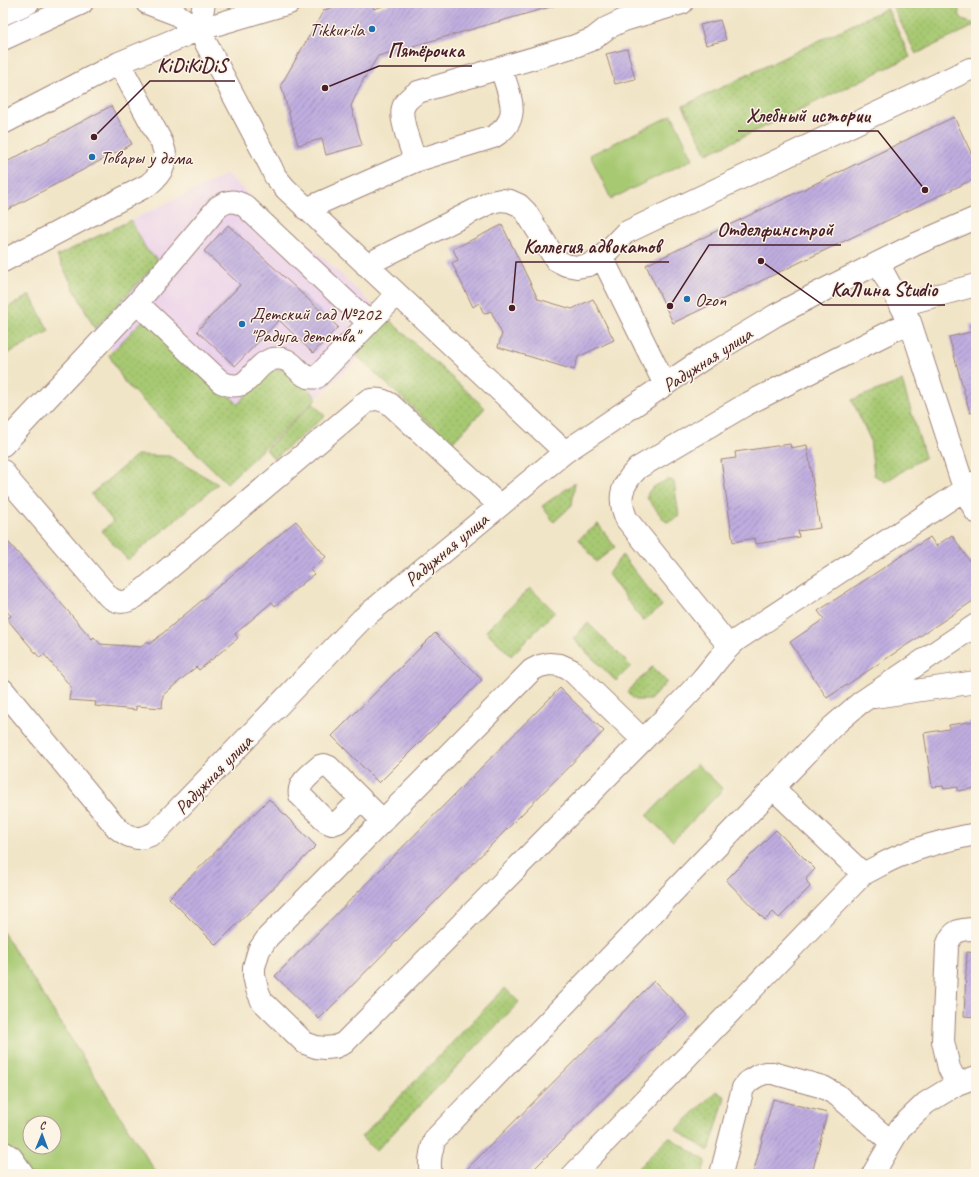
<svg xmlns="http://www.w3.org/2000/svg" width="979" height="1177" viewBox="0 0 979 1177" font-family="Caveat,sans-serif">
<style>
.built{fill:#ebd1eb}
.grass{fill:url(#grass-dots);stroke:#78744e}
.garden{fill:#a7c972;stroke:#78744e;fill-rule:evenodd}
.building{fill:url(#building-hatch)}
.lines{fill:none;stroke-linecap:round;stroke-linejoin:round}
.minor-casing{stroke:#9e8279;stroke-width:24}
.major-casing{stroke:#9e8279;stroke-width:24}
.minor{stroke:#fff;stroke-width:22}
.major{stroke:#fff;stroke-width:22}
.poi-dot{fill:#1f6fb2;stroke:#fcf5e5;stroke-width:1.5}
.labels{text-anchor:middle;stroke-width:3;stroke-linejoin:round;paint-order:stroke}
.poi-label{font-size:19px;fill:#4a1f2b;stroke:#fcf5e5;text-anchor:start}
.street-label{font-size:19px;fill:#4a1f2b;stroke:#fcf5e5}
.leader{fill:none;stroke:#4a1f2b;stroke-width:1.5}
.callout-dot{fill:#4a1f2b;stroke:#fcf5e5;stroke-width:1.5}
.callout-label{font-size:20px;text-anchor:middle;font-weight:bold;fill:#4a1f2b;stroke:#fcf5e5;stroke-width:3;stroke-linejoin:round;paint-order:stroke}
</style>
<defs>
<pattern id="grass-dots" width="8" height="8" patternUnits="userSpaceOnUse"><rect width="8" height="8" fill="#a7c972"/><path d="M2 2h.1M6 6h.1" fill="none" stroke="#91ac63" stroke-width="1.8" stroke-linecap="round"/></pattern>
<pattern id="building-hatch" width="6" height="6" patternUnits="userSpaceOnUse"><rect width="6" height="6" fill="#bfade0"/><path d="M-1 1l2-2M0 6l6-6M5 7l2-2" fill="none" stroke="#9d8cb6"/></pattern>
</defs>
<rect width="100%" height="100%" fill="#fcf5e5"/>
<filter id="ink" filterUnits="userSpaceOnUse"><feTurbulence type="fractalNoise" baseFrequency=".025" numOctaves="2"/><feDisplacementMap in="SourceGraphic" scale="8" xChannelSelector="R" yChannelSelector="G"/><feConvolveMatrix kernelMatrix="1 2 1 2 8 2 1 2 1" color-interpolation-filters="sRGB"/></filter>
<filter id="wash" filterUnits="userSpaceOnUse"><feTurbulence type="fractalNoise" baseFrequency=".012" numOctaves="4" result="noise"/><feDisplacementMap in="SourceGraphic" scale="16" xChannelSelector="R" yChannelSelector="G"/><feGaussianBlur stdDeviation="0.9" result="paint"/><feColorMatrix in="noise" values="0 0 0 0 0 0 0 0 0 0 0 0 0 0 0 0 0 1.4 0 .05"/><feComposite in="paint" operator="in"/></filter>
<g filter="url(#wash)">
<rect width="100%" height="100%" fill="#f1e5c7"/>
<path class="built" d="M227 174 286 231 309 244 380 312 485 408 451 444 359 358 227 483 125 383 109 355 113 350 98 336 57 256Z"/>
<path class="grass" d="M901 3H960C956 14 962 22 973 23L974 26 916 54 892 5Z
M887 8 910 57 707 154 683 106Z
M131 220 146 249 159 261 95 329 57 256Z
M30 295 49 331 3 356V310Z
M387 318 485 408 451 444 354 353Z
M141 322 152 323 238 404 266 373 272 370 288 369 317 398 227 483 125 383 109 355Z
M902 381 925 457 885 482 874 475 870 439 852 400Z
M313 403 325 416 274 459 266 449Z
M137 455 169 456 218 484 128 560 102 531 113 521 91 494Z
M667 480H671L674 482 679 516 669 522 665 521 647 498C647 488 659 484 667 480Z
M575 483 572 505 554 522 542 506Z
M598 524 615 547 596 562 579 539Z
M622 555 662 606 643 621 608 574Z
M530 588 555 612 511 656 486 631Z
M588 623 631 666 616 681 573 639Z
M652 667 667 682 650 700H635L627 692Z
M505 988 519 1002 376 1151 361 1137Z
M716 1091 725 1097 709 1151 676 1130Z
M669 1137 706 1161 702 1174H632Z"/>
<path class="garden" d="M672 115 693 159 611 199 590 155Z
M697 764 723 789 673 841 647 816Z
M3 932 157 1174H3ZM30 1123H54V1147H30Z"/>
<g id="blocks">
<path class="building" d="M348 3H373L374 9 392 3H564L378 56 363 80 351 106 362 145 326 155 322 139 298 145 281 85 324 10Z
M720 20 726 40 706 45 700 25Z
M627 49 635 79 615 84 606 54Z
M111 106 132 144 3 212V164Z
M954 117 976 163V178L673 323 646 265Z
M228 225 338 327 313 353 279 320 235 366 197 331 240 285 204 251Z
M502 225 538 299 572 309 593 299 614 340 578 357 574 370 498 347 502 334 491 311 484 314 479 303 473 307 452 263 458 260 453 249Z
M976 323V412L970 413 949 337 971 332 970 325Z
M790 444 791 448 807 445 820 528 798 531 799 537 756 544 755 538 733 542 721 460 736 458 735 452Z
M296 521 326 557 310 570 314 574 275 606 272 602 235 634 238 638 199 670 196 667 163 695 162 708 136 706V710L95 706 96 702 69 700 71 687 44 654 40 658 7 619 11 616 3 607V536L92 639 94 637 100 644 141 647 148 641 150 644Z
M952 535 976 571V599L827 698 790 642 824 619 818 611 930 537 936 546Z
M435 633 482 680 379 783 332 736Z
M560 688 604 731 319 1019 275 976Z
M975 721 976 788 958 791V787L944 789 943 786 932 787 924 733 949 729V725Z
M269 799 316 846 216 945 169 898Z
M776 830 815 869 806 879 810 887 779 918 773 912 765 920 726 880Z
M967 952 976 953V1017L964 1016Z
M654 981 687 1015 529 1174H468L465 1171Z
M773 1099 827 1113 812 1174H753Z"/>
</g>
</g>
<g filter="url(#ink)">
<use href="#blocks" fill-opacity="0" stroke="#9e8279" stroke-width="1"/>
<g class="lines">
<g class="minor-casing">
<path id="minor" d="M147 3 176 14 199 30 271 167 275 176 286 189 565 452
M199 30 204 3
M3 123 119 63 186 35 208 27 289 3
M415 161C412 151 409 142 406 133 401 113 398 104 418 92L575 46 593 39 607 28 624 20 682 3
M306 209 415 161 493 137C524 119 509 96 501 68
M602 257 665 385
M3 261 148 185C157 178 166 167 165 155 165 151 163 147 162 143L119 63
M878 263 910 322 965 491 976 512
M366 265 491 202 501 200 510 201 519 205 526 212 556 260 566 265 577 267 589 265 602 257 625 233 970 69
M901 305 976 285
M369 323 397 294
M3 445 137 303 218 207C228 200 234 200 245 206L369 323 317 377C297 382 296 354 273 359 250 365 251 396 221 382L137 303
M3 471 12 484 109 597C119 604 125 603 135 597L367 401C376 398 382 399 390 404L499 505
M729 646 627 520C617 498 621 485 638 468L745 405 910 322
M549 664 560 665 571 670 643 740 344 1043 335 1047 325 1048 316 1047 305 1043 262 1001 257 989 254 976V967L259 950 268 937 532 670 540 666Z
M3 690 117 828C131 840 141 841 156 832L362 619 565 452 595 432 706 357 776 315 818 293 916 244 976 218
M874 697 976 682
M643 740C663 720 684 700 703 678 715 664 723 651 738 639L976 482
M773 788 863 874
M361 799 338 822 332 824 327 822 300 795C297 783 312 773 320 766L324 765 329 767 383 821
M957 1084 949 1068 943 1041 947 946C952 930 960 929 976 929
M3 1152 11 1157 23 1174
M431 1174C428 1162 431 1150 435 1139L832 727 860 703 976 625
M574 1174 863 874C876 868 888 860 902 855 925 845 951 839 976 834
M721 1174 743 1088 749 1081 757 1076 765 1073H773L823 1087 837 1095 891 1142
M873 1174 900 1128 926 1103 957 1084 976 1077"/>
</g>
<g class="major-casing">
<path id="major" d="M3 14 28 3
M3 39 82 3"/>
</g>
<use href="#minor" class="minor"/>
<use href="#major" class="major"/>
</g>
</g>
<g class="poi-dot">
<circle cx="372" cy="29" r="4"/>
<circle cx="92" cy="157" r="4"/>
<circle cx="687" cy="299" r="4"/>
<circle cx="242" cy="324" r="4"/>
</g>
<g class="labels">
<g class="poi-label">
<text x="364" y="36" text-anchor="end">Tikkurila</text>
<text x="100" y="164">Товары у дома</text>
<text x="695" y="306">Ozon</text>
<text x="250" y="320">Детский сад №202<tspan x="250" dy="22">"Радуга детства"</tspan></text>
</g>
<g class="street-label">
<text transform="translate(707 359) rotate(-33)" y="7">Радужная улица</text>
<text transform="translate(446 549) rotate(-40)" y="7">Радужная улица</text>
<text transform="translate(213 774) rotate(-46)" y="7">Радужная улица</text>
</g>
</g>
<path class="leader" d="M325 88L379 66H472M94 137L150 81H235M925 190L878 131H738M670 306L709 245H841M512 308L516 262H669M761 261L823 305H945"/>
<g class="callout-dot">
<circle cx="325" cy="88" r="4"/>
<circle cx="94" cy="137" r="4"/>
<circle cx="925" cy="190" r="4"/>
<circle cx="670" cy="306" r="4"/>
<circle cx="512" cy="308" r="4"/>
<circle cx="761" cy="261" r="4"/>
</g>
<g class="callout-label">
<text x="426" y="57">Пятёрочка</text>
<text x="192" y="72">KiDiKiDiS</text>
<text x="808" y="122">Хлебный истории</text>
<text x="775" y="236">Отделфинстрой</text>
<text x="592" y="253">Коллегия адвокатов</text>
<text x="884" y="296">КаЛина Studio</text>
</g>
<rect width="979" height="1177" fill="none" stroke="#fcf5e5" stroke-width="16"/>
<g transform="translate(42 1135) rotate(1)"><circle r="19" fill="#fcf5e5" stroke="#b59f9b"/>
<path d="M0-3L7 15L0 10L-7 15Z" fill="#1f6fb2"/>
<text y="-6" font-size="11" font-weight="bold" text-anchor="middle" fill="#4a1f2b">С</text>
</g>
</svg>
